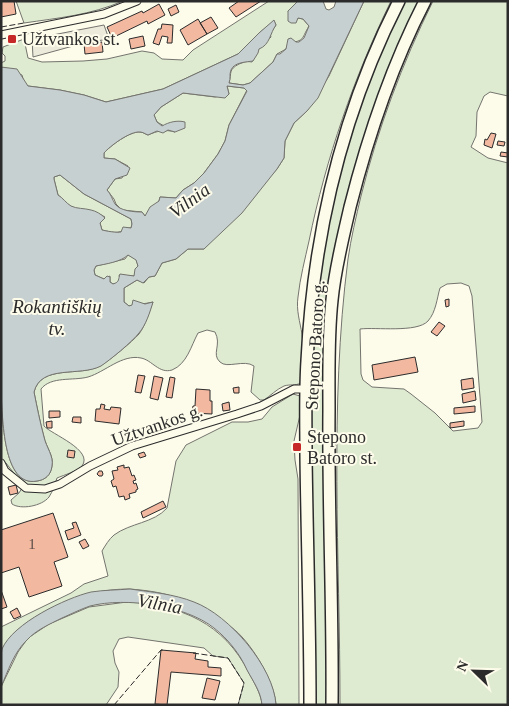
<svg xmlns="http://www.w3.org/2000/svg" width="509" height="706" viewBox="0 0 509 706" font-family="'Times New Roman',serif">
<style>
.green{fill:#deebd1;stroke:#74746e;fill-rule:evenodd}
.parking{fill:#eceadb;stroke:#74746e}
.water{fill:#c7d0d0;stroke:#74746e;fill-rule:evenodd}
.building{fill:#f2b8a0;stroke:#2b2b2b}
.lines{fill:none;stroke-linecap:round;stroke-linejoin:round}
.street-casing{stroke:#2b2b2b;stroke-width:9}
.primary-casing{stroke:#2b2b2b;stroke-width:14}
.street{stroke:#fdfbea;stroke-width:7}
.primary{stroke:#fdfbea;stroke-width:11}
.fence{stroke:#2b2b2b;stroke-width:1;stroke-dasharray:6 2.5;stroke-linecap:butt}
.poi-dot{fill:#c62828;stroke:#fdfbea;stroke-width:2}
.labels{text-anchor:middle;stroke-width:4;stroke-linejoin:round;paint-order:stroke}
.number-label{font-size:15px;fill:#5d4e48}
.poi-label{font-size:18px;fill:#2b2b2b;stroke:#fdfbea;text-anchor:start}
.street-label{font-size:18px;fill:#2b2b2b;stroke:#fdfbea}
.water-label{font-size:19px;font-style:italic;fill:#2b2b2b;stroke:#fdfbea}
</style>
<rect width="100%" height="100%" fill="#fdfbea"/>
<path class="green" d="M16 1H123C91 15 58 18 24 23Z
M269 1H298L288 11 295 23 298 18 303 19 309 26C300 41 306 39 288 44L286 49 277 54 273 62 250 83 243 85 229 83C232 72 228 70 239 64 245 62 245 61 252 62L259 48 271 37 270 34 276 25 274 21 259 33 238 54 163 89 106 102 84 95 60 90 28 86 24 82 22 75 1 67V63L5 61V56L2 53 3 47 24 39 28 58 42 62 83 61 107 59 142 51 154 53 162 59 183 60 193 50Z
M364 1H391C354 77 326 158 309 241 305 259 300 278 298 297 296 310 300 322 302 334 304 350 302 367 301 383 295 386 290 384 284 386 277 389 270 396 264 400H260L251 392 254 366C244 359 227 369 220 362 211 354 222 345 215 332L207 330 198 333C191 346 187 364 172 370 159 374 152 360 141 358 122 354 105 372 88 377 73 381 51 376 41 389L44 426C51 434 94 450 82 466 78 471 64 475 57 478 55 484 53 491 49 497 42 506 21 510 12 504L11 500 19 493 25 483 16 476 6 463 1 464V394C3 415 2 488 37 481 45 480 51 475 52 466 54 456 46 447 44 437 40 422 37 407 34 392 41 364 80 377 100 366 110 360 132 342 139 334 145 326 149 312 153 302 145 304 137 304 129 306L124 302V288L137 280 144 283 149 277 155 276 162 263 176 259 188 249H204L277 169 284 158 285 141 294 123 307 111 329 76Z
M404 1H420L407 27 330 283 328 705H314L311 410 314 317 326 233 349 139 375 65Z
M433 1H508V96L490 92 484 96 477 112 476 136 471 147 488 158 508 163V705H340C340 556 329 407 348 259 351 238 356 217 361 196 378 128 402 64 433 1ZM461 283 469 286 472 296 482 422 478 428 453 431 435 413 411 394 404 389 372 387 363 380 361 374 360 329C376 327 417 333 428 321 436 312 437 298 440 288L447 284Z
M227 86 244 88 247 90 229 125 225 141 218 154 204 173 194 183 183 190 176 198 160 197 159 201 145 216 142 212 122 210 116 204 114 199 107 190 115 179 122 178 128 166 115 159 104 158V153C110 146 130 131 140 132 143 132 145 134 148 135 157 131 165 129 175 132L157 122 154 115 161 107 183 93 215 97 229 94Z
M60 175 84 194 131 219 132 224 131 228H126C119 235 111 232 102 230L100 223 105 217C93 209 81 213 70 206 65 203 63 198 58 195L54 179V177Z
M128 255 136 259 138 266 134 276 119 275 120 279 117 283 113 284 110 282V276L104 279 95 275 94 270 96 266 125 259Z
M293 394 300 396V415L294 441 295 460 298 479 299 705H276C275 682 250 640 231 627 224 622 215 619 208 615 197 609 186 602 174 597 161 592 143 590 129 589 100 589 72 597 46 611 28 620 11 633 1 651V627L71 593 84 584 108 576 102 551C105 546 109 539 114 535 130 523 154 523 167 508L176 461 186 445 232 422H248L262 419 272 407Z
M127 602C181 605 224 623 249 673 254 683 261 693 262 705H238L244 683 228 658 213 656 204 648 128 637 119 639 113 651 115 663 119 672 118 687 106 705H1V687L18 652 28 638 49 624 89 607Z"/>
<path class="parking" d="M104 25 109 39 84 43 33 57 32 39Z"/>
<path class="water" d="M298 1H323L326 9 329 10 334 7 336 1H364L318 98 307 111 294 123 285 141 284 158 277 169 242 213 204 249H188L176 259 162 263 155 276 149 277 143 283 137 280 124 288V302L129 306 132 305 133 300 145 304 153 302C150 312 146 325 139 333 132 342 110 360 101 366 80 377 41 364 34 392 37 407 40 422 44 437 46 447 54 456 52 466 51 475 45 480 37 481 2 488 3 415 1 394V67L17 69 28 86 60 90 84 95 106 102 163 89 238 54 259 33 274 20 276 25C270 33 270 45 259 49L258 53 253 61C247 62 234 62 231 70 229 75 231 78 229 83L243 85 250 83 273 62 277 54H280L286 49 288 39 291 38 296 42H299L304 38 309 26 303 19 298 18 296 23H291L288 21V11ZM227 86 244 88 247 91 229 125 225 141 218 154 204 173 194 183 183 190 176 198 160 197 159 201 150 207 145 216 142 212C134 212 120 211 115 204 112 199 111 194 107 190L115 179 127 175 130 168 115 159 104 158V153C110 146 130 131 140 132 143 132 145 134 148 135L157 131 163 133 168 130 175 132 185 128V122C177 120 169 122 162 126L157 122 154 115 161 107 183 93 225 98 229 94ZM60 175 84 194 131 219 132 224 131 228 123 227 121 232C117 233 106 231 102 230L100 223 105 218C101 214 96 211 91 210 84 208 77 209 71 206 66 203 63 198 58 195L54 179V177ZM128 255 136 260 138 266 135 269 134 276 120 274C118 279 120 282 113 284L110 282V277L107 276 104 279 95 275 94 270 96 266C105 264 121 262 128 255Z
M130 589C151 592 174 594 194 602 229 615 274 667 276 705H262C261 692 253 681 247 670 240 654 228 639 214 628 185 605 126 597 90 606 81 609 71 614 62 618 50 624 36 630 27 640 14 652 8 671 1 687 1 676 0 659 2 649 13 623 66 598 91 592 104 590 117 590 130 589Z"/>
<path class="building" d="M1 1H14L16 14 1 17Z
M239 1H261L236 17 229 8Z
M159 4 165 15 148 24 147 21 112 38 107 27 142 11 143 13Z
M176 5 179 12 171 16 168 9Z
M211 17 218 28 207 34 200 23Z
M198 19 207 34 188 45 180 30Z
M162 24 173 25 172 43H167L168 37 162 36 159 45 153 43 158 29H161Z
M143 36 145 46 131 49 129 39Z
M102 42 103 52 85 54 84 44Z
M491 133 496 134 492 148 484 145 485 139 487 140Z
M498 141 505 142 504 146 497 145Z
M501 152 508 153V157L500 156Z
M449 299V306L446 307 445 300Z
M439 322 445 326 437 336 431 332Z
M415 357 418 372 374 380 372 365Z
M138 375 145 376 141 393 135 392Z
M154 376 163 378 158 400 150 398Z
M170 377 175 378 172 398 166 397Z
M473 378 474 388 462 390 461 380Z
M239 387V393H234L233 388Z
M196 389 210 390V401H212V414L192 413 193 406H195Z
M475 391 476 400 463 403 462 394Z
M229 402 230 410 223 411 222 404Z
M101 404 105 405 104 409 110 410 111 407 121 408 119 424 95 421 96 409H100Z
M475 406V412L454 414V408Z
M49 411H60V417L49 418Z
M73 417H81V423L72 422Z
M52 421V428H47L46 422Z
M464 421V426L450 428V423Z
M68 450 75 451 74 458 67 457Z
M144 452 146 456 140 458 138 454Z
M124 465V468L129 467 132 476 134 475 136 480 133 481 134 484 136 483 138 489 136 490V492L129 494 130 498 125 500 124 496 119 497 116 486 113 487 111 481 114 479 112 471 118 470 117 467Z
M99 471H102L103 474 102 476H99L97 474Z
M16 485 18 493 10 495 8 487Z
M163 501 166 507 143 518 141 512Z
M53 513 68 557 54 562 62 586 29 597 19 567 1 573V530Z
M76 522 81 535 68 540 65 531 74 528 72 523Z
M85 539 89 546 83 549 79 542Z
M1 590 7 607 1 609Z
M17 608 21 616 14 619 10 612Z
M161 650 196 653 195 659 208 661V667L221 668V676L171 672 167 705 155 704Z
M207 678 220 681 215 700 202 698Z"/>
<g class="lines">
<g class="street-casing">
<path id="street" d="M1 35 104 14 137 1
M1 463 5 471 26 488 45 489 60 484 90 466 132 446 237 414 261 406 294 389H306"/>
</g>
<g class="primary-casing">
<path id="primary" d="M310 705C310 622 307 539 306 455 306 424 305 392 307 361 313 237 342 113 399 1
M332 705C333 606 328 508 329 410 329 373 328 336 332 300 335 268 343 238 350 207 368 136 391 67 425 1"/>
</g>
<use href="#street" class="street"/>
<use href="#primary" class="primary"/>
<path class="fence" d="M1 27 24 23
M193 653 228 658 244 683 238 705
M114 705 161 650H164"/>
</g>
<g class="poi-dot">
<rect x="7" y="34" width="10" height="10" rx="2.5"/>
<rect x="292" y="442" width="10" height="10" rx="2.5"/>
</g>
<g class="labels">
<g class="number-label">
<text x="32" y="549">1</text>
</g>
<g class="poi-label">
<text x="22" y="45">Užtvankos st.</text>
<text x="307" y="443">Stepono<tspan x="307" dy="21">Batoro st.</tspan></text>
</g>
<g class="street-label">
<text transform="translate(315 345) rotate(-87)" y="6">Stepono Batoro g.</text>
<text transform="translate(157 425) rotate(-19)" y="6">Užtvankos g.</text>
</g>
<g class="water-label">
<text transform="translate(189 200) rotate(-36)" y="7">Vilnia</text>
<text x="57" y="313">Rokantiškių<tspan x="57" dy="22">tv.</tspan></text>
<text transform="translate(160 603) rotate(10)" y="7">Vilnia</text>
</g>
</g>
<rect width="509" height="706" fill="none" stroke="#2b2b2b" stroke-width="5"/>
<g transform="translate(474 671) rotate(293)" stroke="#fdfbea" stroke-width="4" paint-order="stroke">
<path d="M0-4L9 19L0 12L-9 19Z" fill="#2b2b2b"/>
<text y="-8" font-size="14" font-weight="bold" text-anchor="middle" fill="#2b2b2b">N</text>
</g>
</svg>
